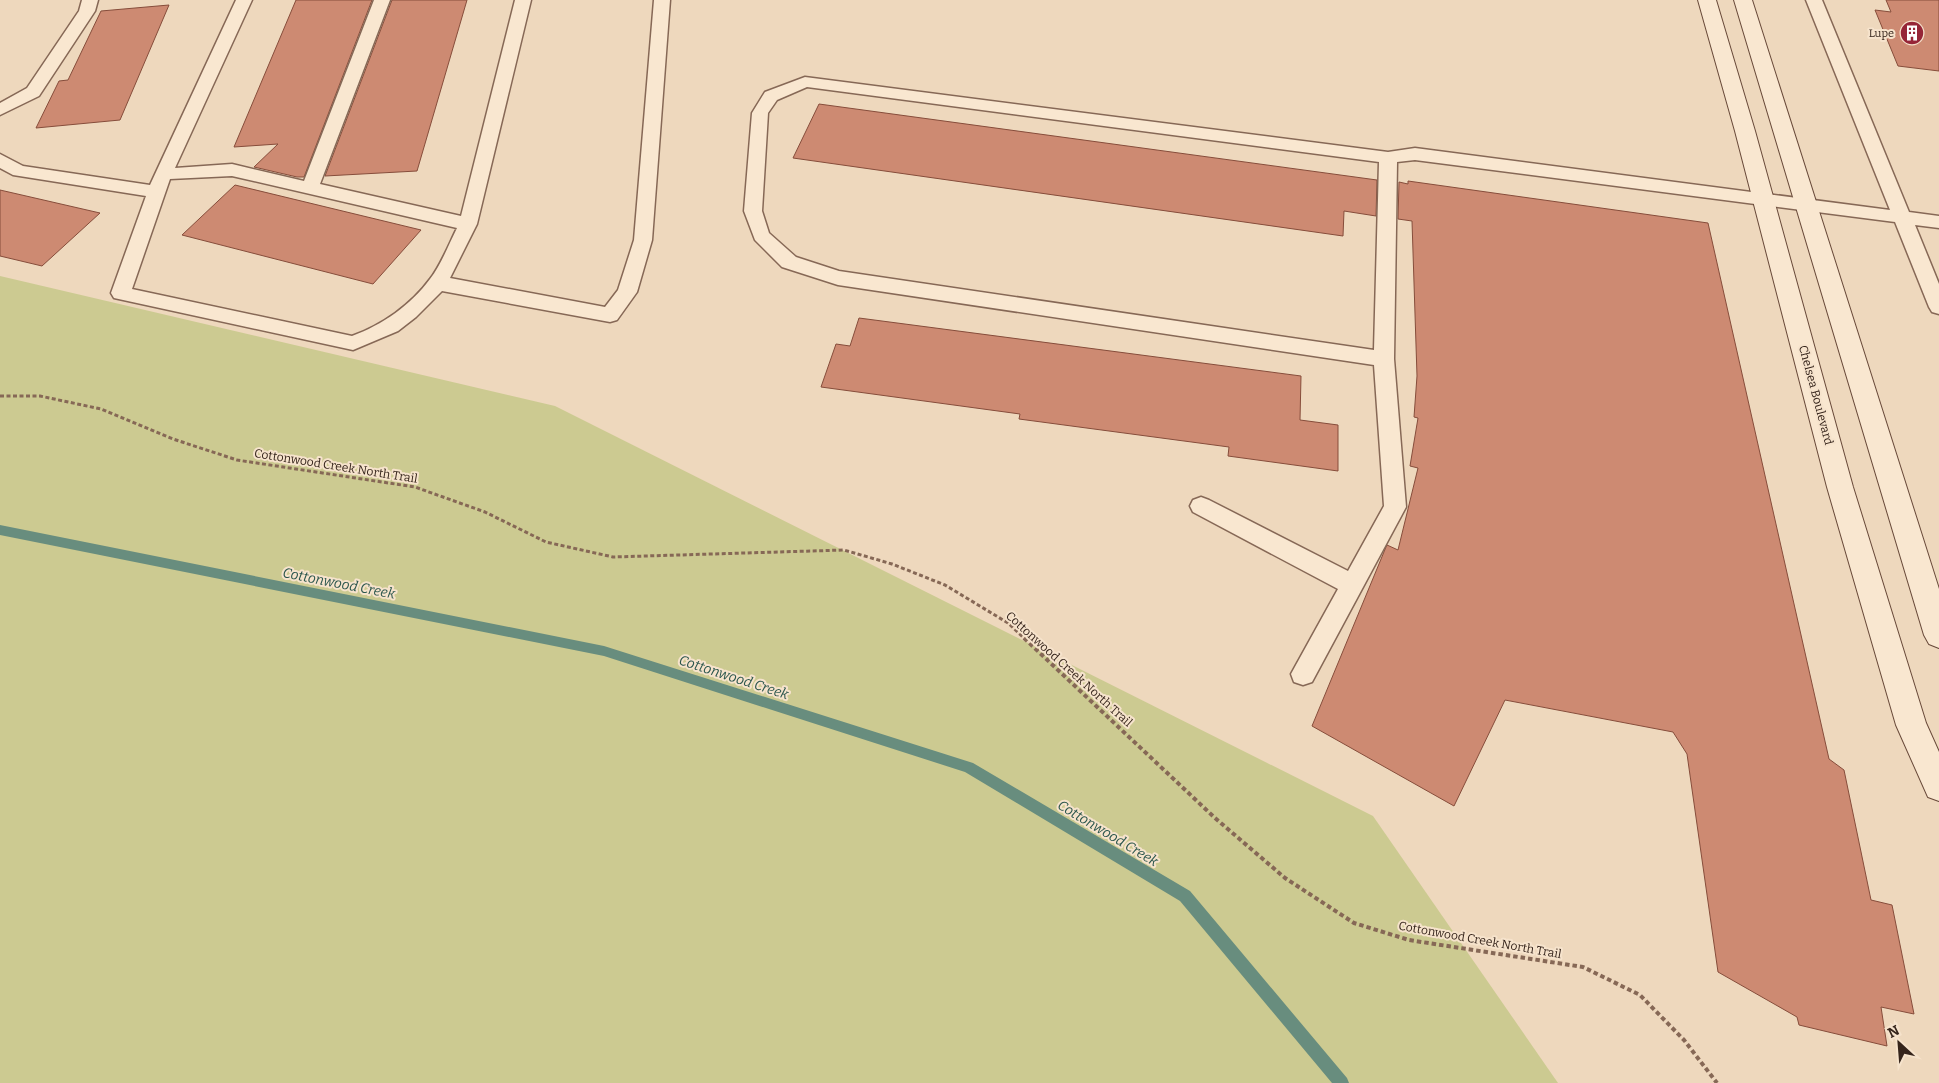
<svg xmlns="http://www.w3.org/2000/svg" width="1939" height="1083" viewBox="0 0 1939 1083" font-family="Bitter,serif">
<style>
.green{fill:#ccca91}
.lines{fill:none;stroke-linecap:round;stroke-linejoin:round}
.stream{fill:#688d7e;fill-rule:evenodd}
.building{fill:#cd8a72;stroke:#864d3b}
.lane-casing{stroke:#866856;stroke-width:3}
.secondary-casing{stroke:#684939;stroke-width:2}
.path-far1{stroke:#866856;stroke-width:3;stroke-dasharray:4 2.5;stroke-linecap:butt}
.path{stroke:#866856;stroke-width:4;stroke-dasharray:4.5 3;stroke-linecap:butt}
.lane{fill:#f9e7d0;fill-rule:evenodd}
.secondary{fill:#f9e7d0;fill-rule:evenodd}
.labels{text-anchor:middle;stroke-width:4;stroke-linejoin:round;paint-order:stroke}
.far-poi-label{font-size:11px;fill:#35241b;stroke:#f6e3cc;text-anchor:end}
.street-label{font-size:12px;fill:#35241b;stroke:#f6e3cc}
.water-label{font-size:14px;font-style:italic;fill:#2a554c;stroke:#f6e3cc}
</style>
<rect width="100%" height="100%" fill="#eed8bd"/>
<path class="green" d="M0 276 555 406 1373 816 1558 1083H0Z"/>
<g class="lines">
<path class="stream" d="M0 525 604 646 973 763 1190 891 1347 1078 1349 1083H1332L1180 901 965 772 604 656 0 535Z"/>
</g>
<path class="building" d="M296 0H372L304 177H297L254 167 278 144 234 147Z
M392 0H467L417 171 325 176Z
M1886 0H1939V71L1898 66 1875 10 1891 12Z
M169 5 120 120 36 128 59 81 68 80 101 11Z
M819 104 1377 180 1376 216 1344 211 1343 236 793 158Z
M1408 181 1708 223 1829 759 1844 770 1871 900 1892 905 1914 1014 1881 1007 1887 1046 1799 1025 1797 1017 1718 972 1687 754 1673 732 1505 700 1454 806 1312 726 1386 547 1387 545 1398 550 1418 468 1410 466 1418 418 1414 417 1417 376 1412 221 1398 219 1399 182 1408 184Z
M235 185 421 230 373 284 182 235Z
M0 190 100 213 42 266 0 256Z
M859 318 1301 376 1300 420 1338 425V471L1228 456 1229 447 1019 419 1020 414 821 387 836 344 850 346Z"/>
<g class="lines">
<g class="lane-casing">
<path id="lane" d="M82 0H98L95 11 39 96 0 115V103L27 88 79 11Z
M236 0H252L175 168 232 164 304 181 374 0H390L320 184 461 216 515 0H531L477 224 450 278 605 307 618 290 634 240 654 0H670L652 240 637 292 617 320 610 322 442 291 416 317 398 331 353 350 114 298 111 293 146 196 13 175 0 168V154L23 166 150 185ZM232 176 457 228C449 244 441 265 430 279 411 305 382 325 352 336L132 289 170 179Z
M1806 0H1822L1909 212 1939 216V228L1915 225 1939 284V314L1932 312 1929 307 1895 222 1415 160 1397 162 1394 359 1406 507 1312 682 1303 685 1294 682 1291 674 1338 589 1193 512 1190 506 1193 500 1201 497 1209 500 1348 571 1384 506 1374 365 838 285 782 267 755 240 744 211 752 113 765 92 805 77 1388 152 1415 148 1890 210ZM807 87 1379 162 1374 350 839 271 796 257 769 233 762 211 768 113 777 100Z"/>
</g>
<g class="secondary-casing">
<path id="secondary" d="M1698 0H1716L1755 131 1853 487 1926 723 1939 752V801L1928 797 1896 725 1827 487 1735 131Z
M1734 0H1752L1939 589V648L1929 644 1924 635Z"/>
</g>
<path class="path-far1" d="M0 396H40L101 409 173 439 237 460 415 487 485 512 546 542 613 557 844 550 892 564 945 585 1008 623 1025 639"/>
<path class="path" d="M1024 638 1215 818 1285 878 1354 923 1409 940 1583 967 1640 995 1684 1040 1717 1083"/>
<use href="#lane" class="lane"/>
<use href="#secondary" class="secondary"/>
</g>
<defs>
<g id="building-disc" transform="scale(1.25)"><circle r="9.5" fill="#962537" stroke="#f6e3cc"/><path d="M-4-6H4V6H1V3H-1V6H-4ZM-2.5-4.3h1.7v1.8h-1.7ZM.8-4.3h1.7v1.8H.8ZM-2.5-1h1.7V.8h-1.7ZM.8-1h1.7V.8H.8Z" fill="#fff"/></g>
</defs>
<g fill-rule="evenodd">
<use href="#building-disc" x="1912" y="33"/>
</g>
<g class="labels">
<g class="far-poi-label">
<text x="1894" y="37">Lupe</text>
</g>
<g class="street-label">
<text transform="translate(1816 395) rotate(75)" y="4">Chelsea Boulevard</text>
<text transform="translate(336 466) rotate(9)" y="4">Cottonwood Creek North Trail</text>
<text transform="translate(1069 669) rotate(42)" y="4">Cottonwood Creek North Trail</text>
<text transform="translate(1480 940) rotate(10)" y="4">Cottonwood Creek North Trail</text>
</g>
<g class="water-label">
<text transform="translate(339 583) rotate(11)" y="5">Cottonwood Creek</text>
<text transform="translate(734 677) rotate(18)" y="5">Cottonwood Creek</text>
<text transform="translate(1108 833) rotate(31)" y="5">Cottonwood Creek</text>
</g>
</g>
<g transform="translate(1899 1043) rotate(334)" stroke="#f6e3cc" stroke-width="4" paint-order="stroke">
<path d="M0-4L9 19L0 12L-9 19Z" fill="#35241b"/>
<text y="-8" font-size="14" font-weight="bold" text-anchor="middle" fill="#35241b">N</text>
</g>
</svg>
